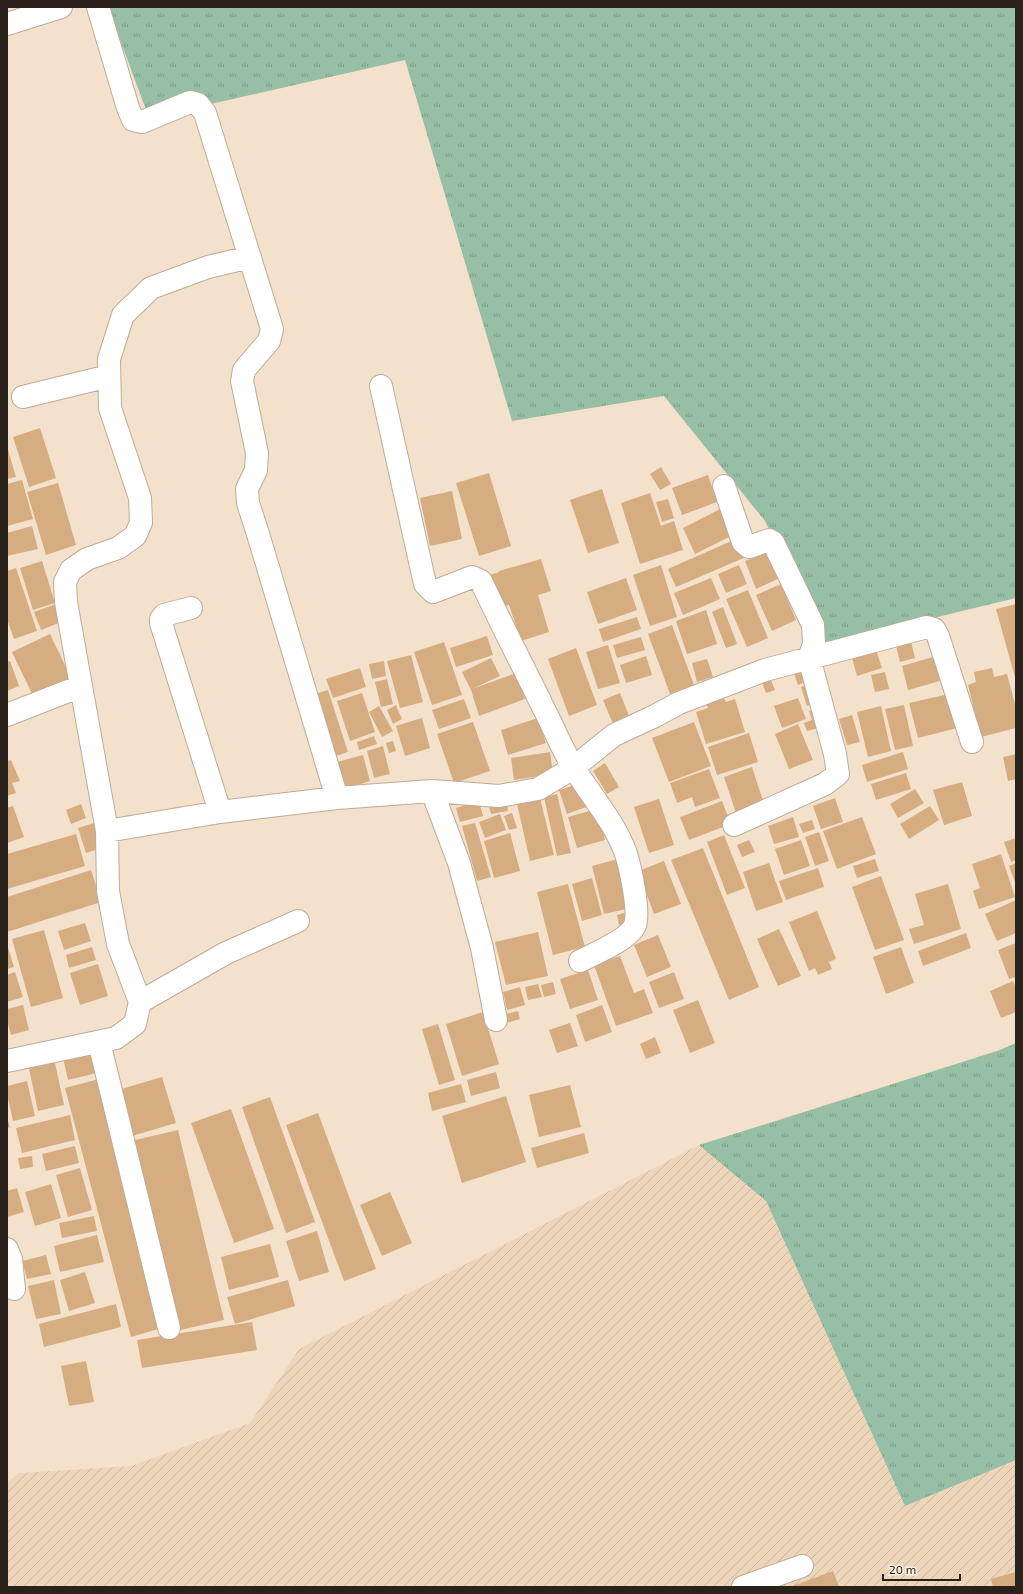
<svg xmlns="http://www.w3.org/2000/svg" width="1023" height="1594" viewBox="0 0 1023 1594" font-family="'Exo 2',sans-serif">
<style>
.industrial{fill:url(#industrial-furrows)}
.grass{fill:url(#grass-tufts)}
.building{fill:#d5ad81}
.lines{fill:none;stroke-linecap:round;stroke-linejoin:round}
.minor-casing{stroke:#bdab97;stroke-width:24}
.minor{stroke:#fff;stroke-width:22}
</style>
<defs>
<pattern id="industrial-furrows" width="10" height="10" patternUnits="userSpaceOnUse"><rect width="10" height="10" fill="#edd5ba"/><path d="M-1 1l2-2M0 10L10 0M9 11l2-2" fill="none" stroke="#cbb79f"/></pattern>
<pattern id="grass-tufts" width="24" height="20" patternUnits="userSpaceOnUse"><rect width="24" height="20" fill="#97bfa5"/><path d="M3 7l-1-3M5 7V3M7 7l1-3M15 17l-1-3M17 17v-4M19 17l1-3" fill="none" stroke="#7b9b86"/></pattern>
</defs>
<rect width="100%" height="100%" fill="#f4e1cc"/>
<path class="industrial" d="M699 1145 766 1200 905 1505 1016 1460V1587H7V1483L19 1473 131 1466 250 1423 299 1349Z"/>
<path class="grass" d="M108 7H1016V598L826 644 765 521 664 396 512 421 405 60 149 118Z
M1016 1043V1460L905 1506 766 1201 699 1145 997 1051Z"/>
<path class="building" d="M40 428 56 478 29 487 13 437Z
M7 446 16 477 7 479Z
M661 467 671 484 660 490 650 474Z
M489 473 511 546 479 556 456 483Z
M708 475 717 502 682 515 672 488Z
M22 480 33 519 7 526V484Z
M58 483 76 545 46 555 27 492Z
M602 489 619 543 588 553 570 500Z
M452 491 462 539 430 546 420 498Z
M650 493 661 526 674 521 683 550 640 564 621 503Z
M668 499 674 518 662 522 656 502Z
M724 507 737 533 695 554 683 528Z
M32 526 38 549 7 556V533Z
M738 538 746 557 676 587 668 569Z
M772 550 784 576 756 589 745 561Z
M541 559 551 591 538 595 549 632 521 641 509 605 497 608 487 576 499 572V571Z
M42 561 55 603 33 610 20 568Z
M661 565 677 617 650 626 633 575Z
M739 565 747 584 726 593 718 574Z
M16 568 37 631 14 639 7 619V571Z
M626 578 637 610 598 624 587 592Z
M711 578 720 599 683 615 674 593Z
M781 584 796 620 772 631 756 595Z
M748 590 768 638 747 647 726 599Z
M59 603 66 620 41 630 34 612Z
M1016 604V681L996 609Z
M723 607 737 644 726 648 712 612Z
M706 610 717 644 687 654 676 621Z
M637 617 641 629 603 642 599 629Z
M672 625 694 685 670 694 648 634Z
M50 634 72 680 34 698 12 652Z
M487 636 493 655 456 667 450 648Z
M641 637 645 650 617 658 613 645Z
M910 638 915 658 900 662 895 642Z
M444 642 462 695 432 705 414 652Z
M608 645 620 683 598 689 586 652Z
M875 647 882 668 857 676 851 654Z
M576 648 597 705 569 716 548 659Z
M411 655 423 702 400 708 387 661Z
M646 656 652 675 626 683 620 665Z
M933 657 940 681 908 690 902 666Z
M491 658 500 676 472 689 516 673 525 699 479 716 471 690 462 672Z
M707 659 713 677 697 682 692 663Z
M10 661 19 686 7 691V662Z
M384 661 386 676 372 679 369 664Z
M808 665 813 679 798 685 793 671Z
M360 668 366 687 333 698 326 679Z
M992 668 994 677 1007 674 1016 708V728L981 737 968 685 976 682 974 672Z
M774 671 776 679 771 680 775 690 766 693 759 674Z
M885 672 889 689 875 692 871 675Z
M387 679 393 704 381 707 375 682Z
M813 683 819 702 807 706 801 687Z
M328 690 348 752 333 757 312 695Z
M362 693 375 732 350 741 337 701Z
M620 693 630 718 613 724 603 700Z
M953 693 961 727 918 738 909 703Z
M723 696 726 702 735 699 745 732 706 744 696 712 708 708 705 701Z
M798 698 806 719 782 728 774 706Z
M464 699 471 718 439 729 432 710Z
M396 705 402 719 393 724 387 710Z
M904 705 913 746 895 750 885 709Z
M379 706 393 731 382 737 369 712Z
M881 706 891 751 868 757 857 712Z
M818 707 826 726 807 731 804 723 812 720 809 711Z
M852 715 860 742 847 745 839 719Z
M422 718 430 748 405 756 396 726Z
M538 718 546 743 508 755 501 730Z
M473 722 490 771 454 783 437 734Z
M694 722 711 766 669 782 652 738Z
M798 724 813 760 789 769 775 734Z
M749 733 758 762 717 775 708 747Z
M374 736 377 744 359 750 357 742Z
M393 741 396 751 389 753 386 743Z
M383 746 390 774 374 778 367 751Z
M550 752 553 774 514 780 511 758Z
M903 752 908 769 867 782 862 765Z
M1016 754V779L1008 781 1003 757Z
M363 755 370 781 338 791 330 764Z
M11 760 20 781 12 783 16 793 7 796V761Z
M605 763 619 787 607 794 593 771Z
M752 767 765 807 737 816 724 777Z
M709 769 720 798 695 807 692 797 677 803 670 783Z
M906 773 911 789 876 800 871 784Z
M962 782 972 816 944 825 933 790Z
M581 783 589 806 567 814 559 790Z
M915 789 924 803 898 818 890 804Z
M557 794 571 853 557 856 544 797Z
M506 798 508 811 491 814 488 802Z
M540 798 554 855 530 861 517 804Z
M835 798 843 822 821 829 813 806Z
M659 799 674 845 649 853 634 807Z
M479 801 483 816 460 822 456 808Z
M722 801 731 824 689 840 680 817Z
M81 804 86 818 71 824 66 810Z
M13 806 24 837 7 843V808Z
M930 806 939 820 909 839 900 824Z
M597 809 605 840 577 848 568 817Z
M512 813 517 828 509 830 504 816Z
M500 814 506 830 485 838 479 822Z
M793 817 799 837 774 844 768 826Z
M862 817 876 854 837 869 823 831Z
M812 820 815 829 803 833 799 824Z
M97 822 105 847 86 853 78 828Z
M475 823 491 877 477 881 462 826Z
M819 832 829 861 815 866 805 837Z
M510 833 520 871 494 878 484 841Z
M76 834 85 866 7 889V854Z
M724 835 745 888 727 895 707 842Z
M1016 838V860L1011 862 1004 842Z
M749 840 755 852 742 857 737 845Z
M801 840 810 866 784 875 775 849Z
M703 848 759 987 729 1000 671 860Z
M1001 854 1015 897 979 909 973 891 980 888 972 864Z
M618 859 631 908 604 914 592 866Z
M875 859 879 871 857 878 853 866Z
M664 861 681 904 654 914 638 871Z
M769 863 783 902 756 911 743 872Z
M1016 863V885L1009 866Z
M818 868 824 887 786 900 779 881Z
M91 870 101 902 7 932V897Z
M881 876 904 940 875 950 852 887Z
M592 878 602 915 582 921 572 884Z
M568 884 585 947 553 955 537 892Z
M948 884 961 929 914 944 909 929 924 925 915 894Z
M1016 900V933L997 941 985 914Z
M817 911 836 959 829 962 832 969 818 975 815 968 809 971 789 922Z
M627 912 630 922 619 925 617 915Z
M85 923 91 941 64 950 58 931Z
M779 929 801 976 778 986 757 939Z
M44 930 63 998 31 1007 12 939Z
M538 932 548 976 506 985 495 942Z
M966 933 971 948 923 966 918 951Z
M658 935 671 967 647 977 634 945Z
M1016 943V977L1009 979 998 950Z
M7 944 14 967 7 969Z
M92 947 96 960 69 968 66 955Z
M901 947 914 983 886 994 873 957Z
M620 956 634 993 644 989 653 1013 616 1026 594 965Z
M98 964 108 996 80 1005 70 973Z
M588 970 598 1000 570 1009 560 979Z
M15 972 23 997 7 1002V975Z
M674 972 684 999 659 1008 649 982Z
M1013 981 1016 988V1012L1001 1018 990 991Z
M553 982 556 994 544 997 541 985Z
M538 984 542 997 528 1000 525 987Z
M520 987 525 1005 507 1010 503 992Z
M698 1000 715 1043 690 1053 673 1010Z
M23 1005 29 1030 11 1035 7 1020V1009Z
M602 1005 612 1032 585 1042 576 1015Z
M518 1011 520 1019 499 1025 497 1016Z
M483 1012 499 1064 462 1076 446 1024Z
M570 1023 578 1046 557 1053 549 1030Z
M438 1024 455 1080 439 1085 422 1029Z
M655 1037 661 1053 646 1059 640 1044Z
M97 1051 101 1072 68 1080 63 1058Z
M54 1058 64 1105 38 1111 28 1064Z
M496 1072 500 1088 471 1096 467 1080Z
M162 1077 176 1123 132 1136 118 1090Z
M99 1079 165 1327 131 1337 65 1088Z
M27 1081 35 1116 13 1121 7 1094V1086Z
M461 1084 466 1102 432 1111 428 1093Z
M570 1085 581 1127 539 1137 529 1095Z
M506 1096 526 1162 462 1183 442 1116Z
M270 1097 315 1222 286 1233 242 1107Z
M231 1109 274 1229 234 1243 191 1123Z
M318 1113 376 1269 344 1281 286 1125Z
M70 1115 75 1140 22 1153 16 1128Z
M7 1118 10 1127 7 1128Z
M178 1130 224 1320 176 1331 131 1141Z
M584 1133 589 1153 537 1168 531 1148Z
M75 1146 79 1163 46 1171 42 1154Z
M32 1156 33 1167 20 1169 18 1158Z
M80 1168 92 1210 68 1217 56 1175Z
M51 1184 61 1218 35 1226 25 1192Z
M17 1188 24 1212 7 1217V1191Z
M390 1192 412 1243 382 1256 360 1205Z
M94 1216 97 1231 62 1238 59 1223Z
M317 1231 329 1272 299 1281 286 1241Z
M97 1235 104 1262 60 1272 54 1246Z
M270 1244 279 1277 229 1290 221 1257Z
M46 1255 51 1274 27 1279 22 1261Z
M85 1272 95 1303 69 1311 60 1280Z
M54 1280 61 1314 36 1319 28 1286Z
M288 1280 295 1306 235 1324 227 1297Z
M116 1304 121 1327 44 1347 39 1324Z
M252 1322 257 1350 142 1368 137 1340Z
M86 1361 94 1402 69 1406 61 1366Z
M833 1571 839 1587H790Z
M1016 1572V1587H993L991 1579Z"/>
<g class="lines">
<g class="minor-casing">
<path id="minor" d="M98 7 128 108 133 120 142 122 190 102 198 104 205 113 272 329 269 341 244 370 242 381 257 453 256 470 247 489 248 503 258 534 337 798
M7 24 61 7
M381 386 425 584 433 592 472 577 481 581C501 624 523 666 544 709 554 728 562 750 574 768 591 796 613 820 625 851 630 865 640 911 635 925 630 939 594 954 580 961
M23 397 109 376
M724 486 743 542 749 547 769 540 773 542 813 625 814 644 809 658 835 754 838 774 825 784 734 825
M191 608 164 615 161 619V623L220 812
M7 715 81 686
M432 791 459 863 482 948 496 1020
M107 831 220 812 337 798 432 791 499 796 538 789 573 768 614 735 655 716 679 703 765 670 927 627 934 629 938 636 972 742
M140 1002 226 953 298 921
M99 1042 169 1328
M7 1061 116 1038 135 1024 140 1002 118 944 108 891 107 831 66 602 65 582 71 570 87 559 118 548 135 536 141 523 140 498 110 408 109 359 123 315 151 288 208 267 250 257
M7 1249 11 1259 14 1289
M743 1587 802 1566"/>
</g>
<use href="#minor" class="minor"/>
</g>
<rect width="1023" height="1594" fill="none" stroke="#29221b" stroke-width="16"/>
<path d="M883 1574v6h77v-6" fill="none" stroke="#29221b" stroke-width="2"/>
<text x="889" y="1574" font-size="12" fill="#29221b" stroke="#feeede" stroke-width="3" paint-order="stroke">20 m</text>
</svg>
